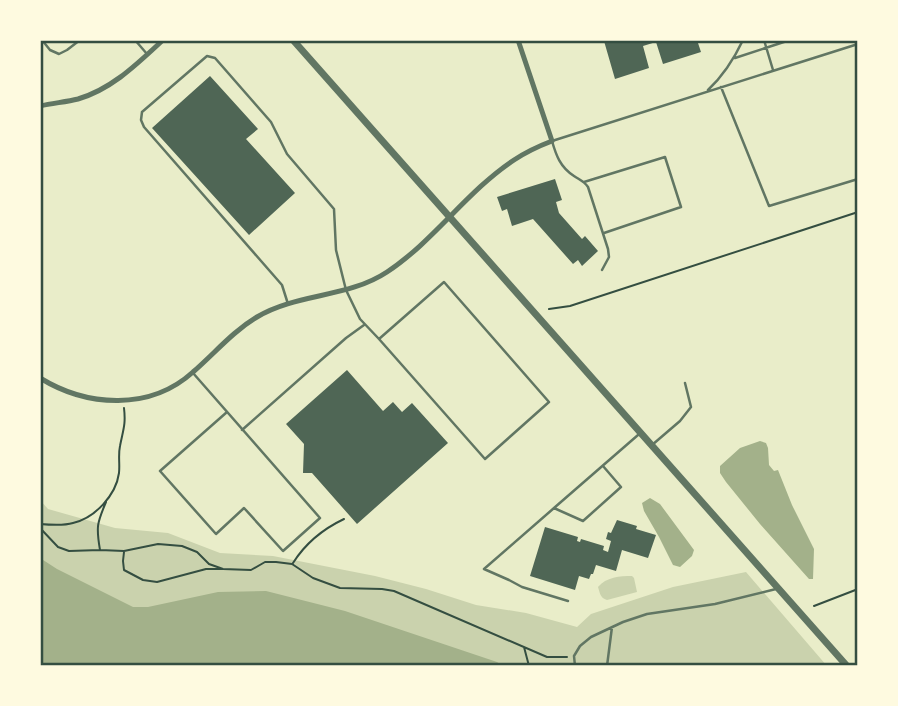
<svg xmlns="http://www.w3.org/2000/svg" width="898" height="706" viewBox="0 0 898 706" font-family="'Exo 2',sans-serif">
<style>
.green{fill:#cad2ad}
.water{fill:#a3b18a}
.building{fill:#4f6655}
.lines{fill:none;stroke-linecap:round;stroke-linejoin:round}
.path{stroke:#344e41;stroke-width:2}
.service{stroke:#617663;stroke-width:2.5}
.minor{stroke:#617663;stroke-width:5}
.tertiary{stroke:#617663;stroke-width:7}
.neatline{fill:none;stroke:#344e41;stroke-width:2.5}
</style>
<rect width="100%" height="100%" fill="#e9edc9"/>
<path class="green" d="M40 500 48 509 115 528 168 533 220 553 273 556 375 576 426 589 476 605 526 613 577 627 591 614 673 587 746 572 827 666H40Z
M632 576 634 578 637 592 607 600C600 598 600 593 598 587 606 577 620 576 632 576Z"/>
<path class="water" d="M760 441 766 443 768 448 769 465 774 471 778 470 792 505 814 549 813 579H809L760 524 726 482 720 473V466L740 448Z
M650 498 660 504 694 550 692 556 680 567 673 565 659 537 644 511 642 503Z
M40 558 57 569 133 607H148L218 592 266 591 345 611 497 662 503 666H40Z"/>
<path class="building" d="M613 40 614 42 620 40H697L701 52 663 64 656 42 643 46 649 68 615 79 604 41Z
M210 76 258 129 246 139 295 193 249 235 152 128Z
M555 179 562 200 556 202 559 213 582 239 585 236 598 251 582 266 578 260 573 264 533 219 512 226 507 209 502 211 497 197Z
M347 370 383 411 393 402 402 412 412 403 448 443 357 524 312 473H303L304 444 286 424Z
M617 520 637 526 636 529 656 535 648 558 622 550 616 571 596 565 593 574H591L589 579 579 576 575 590 530 576 545 527 578 537 577 541 580 542 581 539 604 546 603 550 608 552 611 541 606 539 608 532 611 533Z"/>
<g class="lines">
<path class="path" d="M549 309 570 306 858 212
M40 524C51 525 63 526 73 523 95 518 116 495 119 473 120 464 118 455 120 446 123 430 126 425 124 408
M40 528 58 547 69 551 100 550 124 551 158 544 182 546 197 552 209 564 223 569 251 570 265 562H276L292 564 313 578 340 588 382 589 394 591 547 657H567
M100 550C96 527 97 523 106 502
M124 552 123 561 124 570 143 580 157 582 206 569H222
M293 563C305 544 323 529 344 519
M814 606 858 589
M524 647 529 666"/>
<path class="service" d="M42 40 50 50 59 54 67 50 80 40
M135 40 147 54
M764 40 773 70
M735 58 790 40
M721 87 769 206 858 179
M708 90C724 75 734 59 743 40
M584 182 665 157 681 207 604 233
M602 270 609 257 608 249 588 187C584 181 580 180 574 176 560 167 556 155 552 141L858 44
M288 304 282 285 144 127 141 120 142 112 207 56 215 58 271 122 287 154 334 209 336 250 346 290 360 319 379 339 485 459 549 402 444 282 379 339
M193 373 320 518 283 551 244 508 216 534 160 471 227 412
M242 430 346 338 364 325
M652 445 680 421 691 407 685 383
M603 466 621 487 583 521 554 508 638 435
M554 508 484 569 509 580 522 587 568 601
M575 666 574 656 580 646 591 637 623 622 647 614 715 604 776 589
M607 666 612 627"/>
<path class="minor" d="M40 106C53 103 66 102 78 99 112 89 137 64 163 40
M40 378C87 407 150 411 193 372 215 353 232 332 257 317 297 293 348 298 387 272 434 241 467 191 514 160 526 152 539 146 552 141L518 40"/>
<path class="tertiary" d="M293 40 847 666"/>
</g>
<rect width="898" height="706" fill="none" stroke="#fefae0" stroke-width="84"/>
<rect x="42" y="42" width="814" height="622" class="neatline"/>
</svg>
